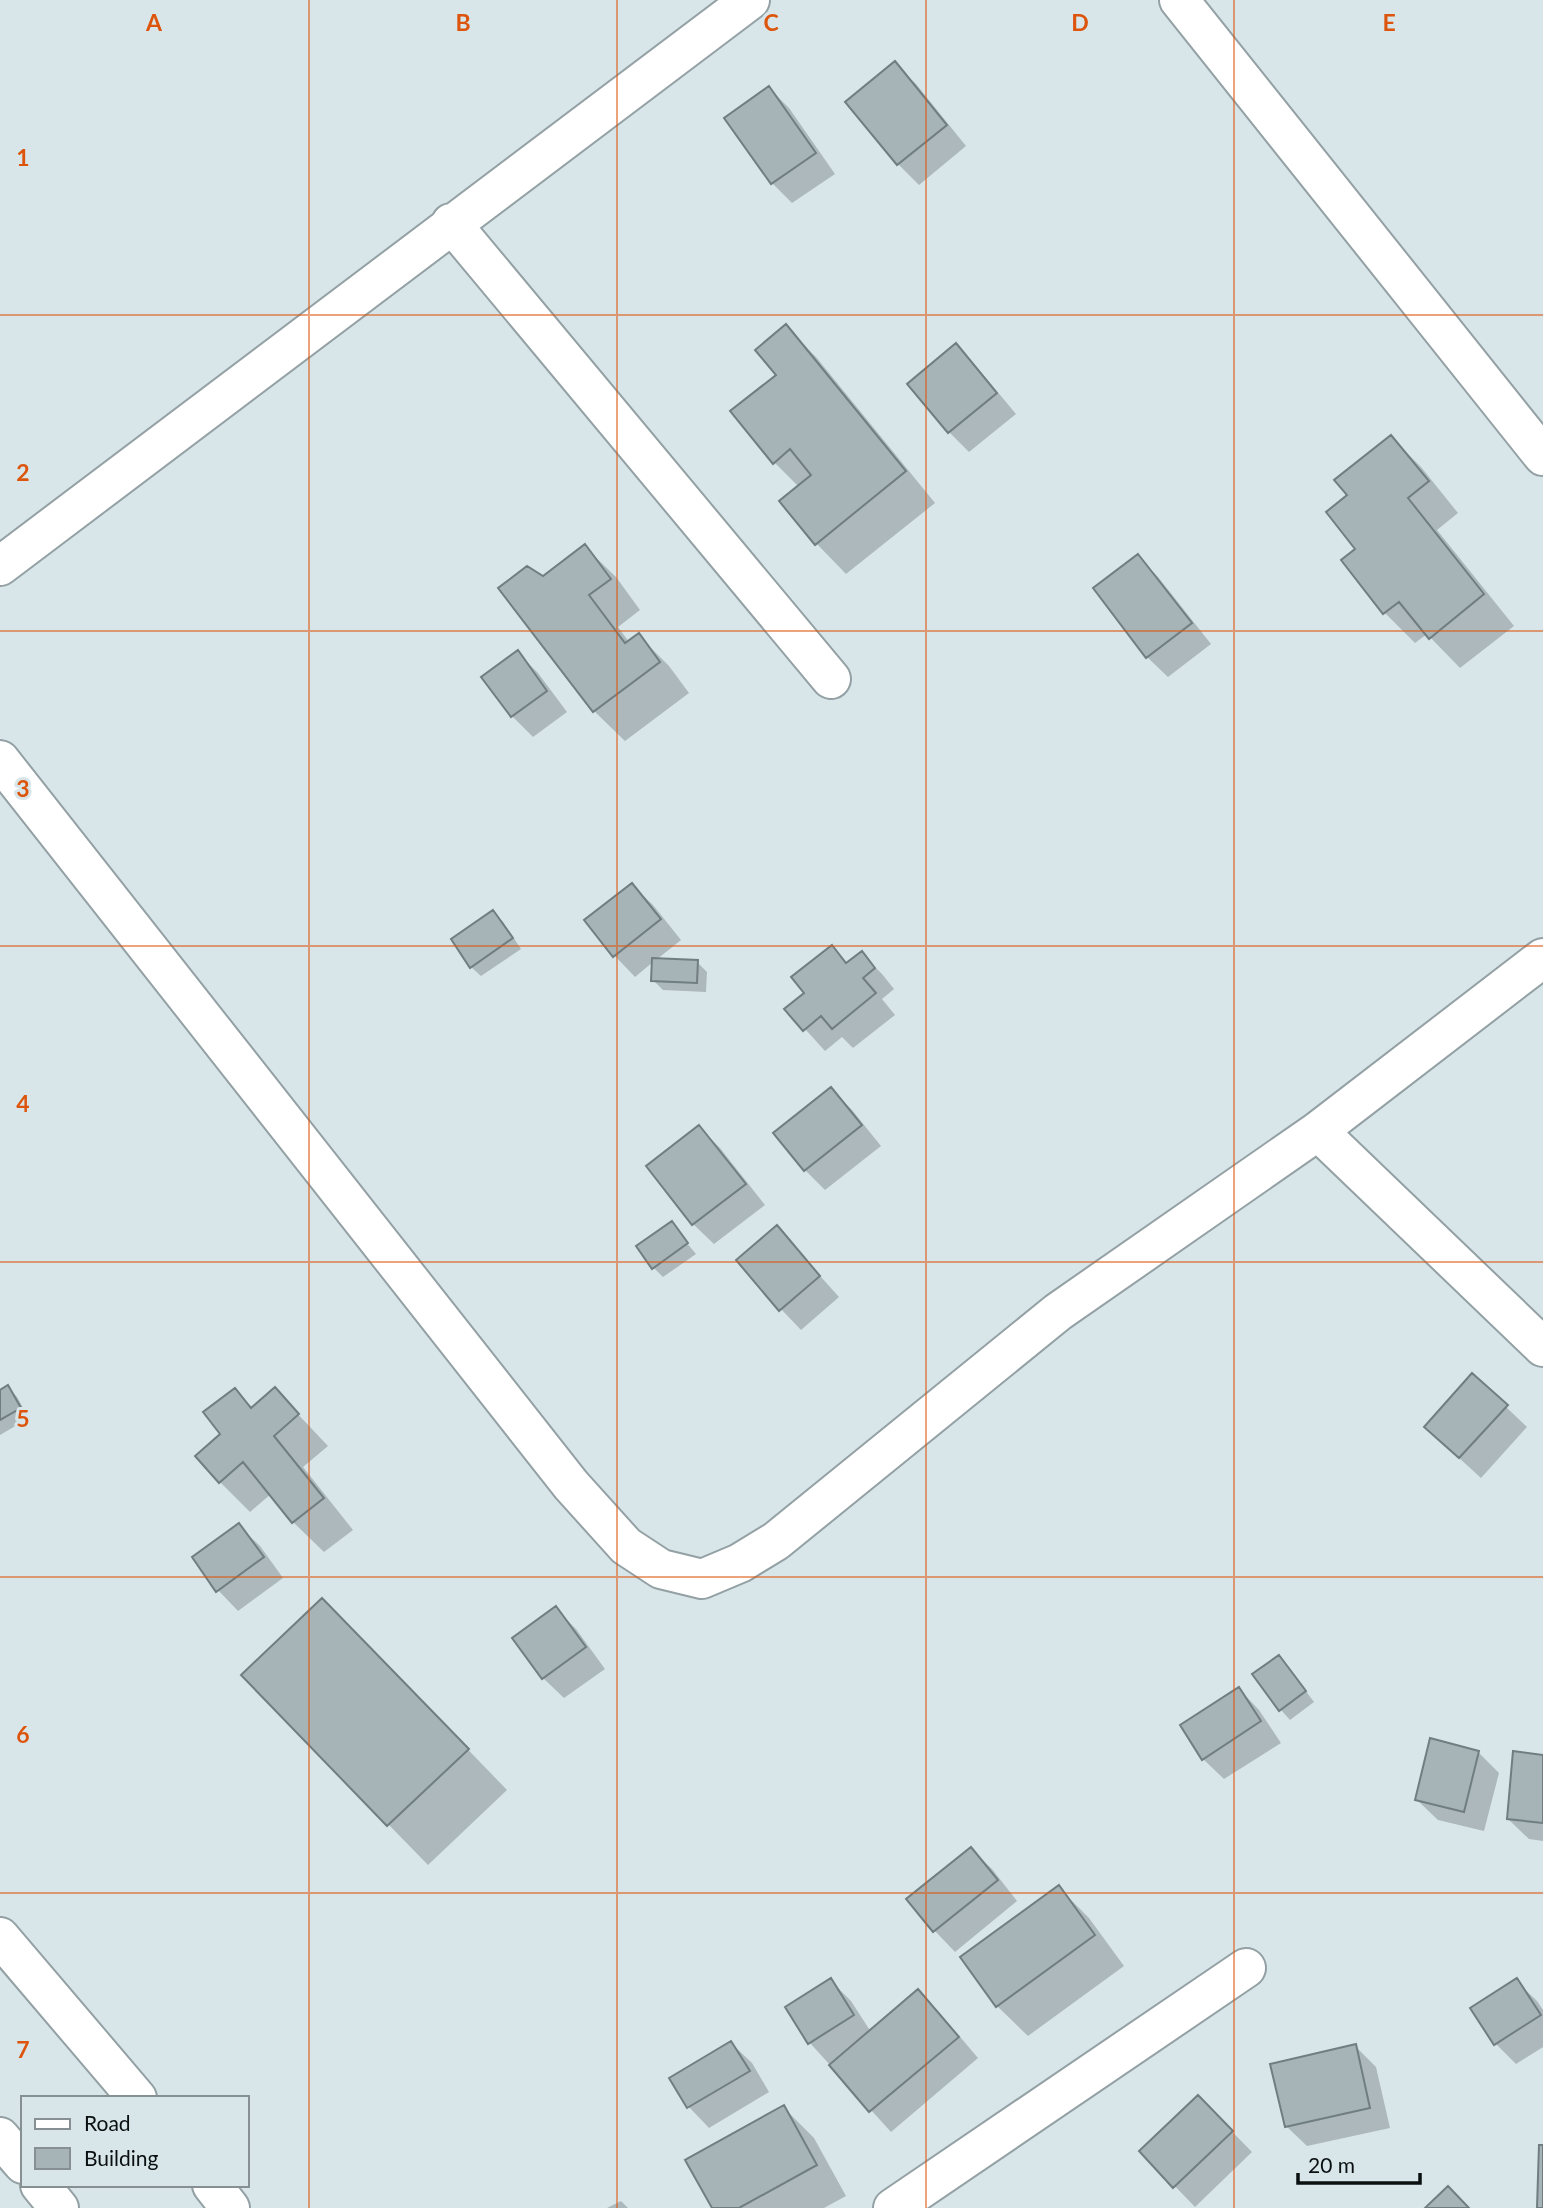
<svg xmlns="http://www.w3.org/2000/svg" width="1543" height="2208" viewBox="0 0 1543 2208" font-family="Lato,sans-serif">
<style>
.shadow{fill:#0003}
.building{fill:#a6b4b7;stroke:#717e81;stroke-width:2}
.lines{fill:none;stroke-linecap:round;stroke-linejoin:round}
.minor-casing{stroke:#93a0a4;stroke-width:42}
.major-casing{stroke:#93a0a4;stroke-width:42}
.minor{stroke:#fff;stroke-width:38}
.major{stroke:#fff;stroke-width:38}
.grid{fill:none;stroke:#dd550c;stroke-width:2;stroke-opacity:0.55}
.grid-label{font-size:23px;text-anchor:middle;font-weight:bold;fill:#dd550c;stroke:#d8e6ea;stroke-width:6;stroke-linejoin:round;paint-order:stroke}
</style>
<rect width="100%" height="100%" fill="#d8e6ea"/>
<path class="shadow" d="M895 64 916 84 966 146 919 185 898 164 847 102Z
M769 88 789 108 835 174 792 203 772 183Z
M786 327 816 357 935 503 846 574 816 543 799 487 774 462 778 375Z
M956 346 976 366 1016 414 969 452 949 432Z
M1391 437 1421 467 1458 513 1437 530 1514 626 1460 668 1427 634 1415 643 1385 613 1343 561 1357 549 1349 495Z
M585 547 616 577 640 610 618 627 629 642 638 635 669 666 689 693 625 741 594 711 543 578Z
M1138 557 1158 577 1211 644 1168 677 1147 657Z
M518 653 538 673 567 712 533 737 512 716 484 678Z
M632 885 653 905 681 940 656 960 697 962 707 972 706 992 663 990 653 980V962L635 977 615 956 587 921Z
M493 912 503 922 521 949 481 976 471 967Z
M831 948 848 964 861 953 882 974 894 989 882 999 895 1015 853 1048 842 1037 825 1051 787 1009 806 993Z
M831 1089 852 1110 881 1146 825 1190 805 1170Z
M699 1127 720 1148 765 1205 714 1244 693 1224 648 1166Z
M671 1224 696 1254 663 1277 653 1267Z
M777 1228 839 1297 801 1330 781 1309Z
M8 1387 17 1397 29 1418 0 1435V1392Z
M234 1390 253 1408 275 1390 328 1446 303 1467 353 1530 324 1552 293 1522 271 1494 250 1512 220 1482 223 1434Z
M1506 1407 1527 1427 1481 1478 1447 1447Z
M239 1526 260 1546 283 1578 238 1611 218 1590Z
M556 1609 576 1629 605 1669 564 1698 543 1678Z
M362 1640 507 1790 428 1865 244 1676Z
M1278 1657 1288 1667 1314 1702 1290 1720 1281 1710 1255 1675Z
M1239 1689 1259 1710 1281 1743 1224 1779 1203 1759Z
M1478 1752 1499 1773 1484 1831 1438 1820 1417 1800Z
M1543 1756V1841L1529 1839 1508 1819Z
M971 1849 992 1869 1017 1901 955 1952 935 1931 909 1900Z
M1059 1888 1089 1918 1124 1966 1028 2036 997 2006Z
M830 1980 851 2001 871 2032 918 1992 939 2012 978 2058 891 2132 810 2043 787 2007Z
M1516 1981 1537 2001 1543 2010V2047L1516 2064 1496 2044Z
M731 2043 752 2063 769 2092 709 2128 689 2107 671 2078Z
M1355 2046 1376 2067 1390 2128 1307 2146 1286 2126Z
M1198 2097 1252 2152 1195 2207 1141 2151Z
M783 2107 814 2138 846 2196 824 2208H714Z
M621 2201 628 2208H607Z"/>
<path class="building" d="M895 61 947 125 897 165 845 102Z
M769 86 816 153 771 184 724 118Z
M786 324 906 471 815 545 779 501 811 475 790 449 773 464 730 411 776 375 755 350Z
M956 343 997 393 948 433 907 384Z
M1391 435 1429 481 1408 498 1484 594 1429 639 1399 602 1383 614 1341 560 1355 549 1326 512 1347 495 1334 480Z
M585 544 611 579 589 595 625 643 639 633 660 662 593 712 498 588 527 566 543 576Z
M1138 554 1192 623 1146 658 1093 588Z
M518 650 547 691 511 717 481 677Z
M632 883 661 919 613 957 584 920Z
M493 910 513 938 470 968 451 939Z
M832 945 846 963 862 951 875 968 863 978 876 993 832 1029 821 1016 803 1031 784 1009 804 993 791 977Z
M652 958 698 960 697 983 651 981Z
M831 1087 862 1125 804 1171 773 1133Z
M699 1125 746 1184 692 1225 646 1166Z
M672 1221 688 1243 652 1269 636 1246Z
M777 1225 820 1276 779 1311 736 1260Z
M1472 1373 1508 1405 1459 1458 1424 1427Z
M8 1385 21 1408 0 1420V1390Z
M275 1387 299 1414 274 1436 324 1498 292 1523 243 1462 219 1483 195 1456 220 1434 203 1412 235 1388 251 1408Z
M239 1523 264 1557 216 1592 192 1557Z
M322 1598 469 1749 387 1826 241 1675Z
M556 1606 586 1647 542 1679 512 1638Z
M1279 1655 1306 1691 1279 1711 1252 1674Z
M1239 1687 1261 1721 1202 1760 1180 1725Z
M1430 1738 1479 1751 1464 1812 1415 1800Z
M1513 1751 1543 1755V1823L1507 1819Z
M971 1847 998 1880 933 1932 906 1899Z
M1059 1885 1095 1935 996 2007 960 1957Z
M831 1978 854 2015 808 2044 785 2007Z
M1517 1978 1541 2015 1494 2045 1470 2008Z
M918 1989 959 2037 869 2112 829 2065Z
M731 2041 750 2071 687 2108 669 2078Z
M1356 2044 1370 2108 1285 2127 1270 2064Z
M1198 2095 1233 2131 1173 2188 1139 2151Z
M784 2105 817 2165 739 2208H712L685 2160Z
M1539 2145H1543V2208H1537Z
M1448 2186 1469 2208H1425Z"/>
<g class="lines">
<g class="minor-casing">
<path id="minor" d="M1179 0 1543 456
M451 223 831 679
M0 566 750 0
M0 760 571 1485 626 1546 661 1569 702 1579 740 1563 776 1541 1058 1312 1318 1131 1543 958
M1318 1131 1543 1347
M0 2137 23 2164
M40 2185 59 2208
M893 2208 1246 1968"/>
</g>
<g class="major-casing">
<path id="major" d="M0 1937 137 2098
M212 2185 230 2208"/>
</g>
<use href="#minor" class="minor"/>
<use href="#major" class="major"/>
</g>
<path class="grid" d="M309 0V2208M617 0V2208M926 0V2208M1234 0V2208M0 315H1543M0 631H1543M0 946H1543M0 1262H1543M0 1577H1543M0 1893H1543"/>
<g class="grid-label">
<text x="154" y="31">A</text>
<text x="463" y="31">B</text>
<text x="771" y="31">C</text>
<text x="1080" y="31">D</text>
<text x="1389" y="31">E</text>
<text x="23" y="166">1</text>
<text x="23" y="481">2</text>
<text x="23" y="797">3</text>
<text x="23" y="1112">4</text>
<text x="23" y="1427">5</text>
<text x="23" y="1743">6</text>
<text x="23" y="2058">7</text>
</g>
<rect x="21" y="2096" width="228" height="91" fill="#d8e6ea" stroke="#869093" stroke-width="2"/>
<rect x="35" y="2119" width="35" height="10" fill="#ffffff" stroke="#869093" stroke-width="2"/>
<text x="84" y="2131" font-size="21" fill="#0a0f10">Road</text>
<rect x="35" y="2148" width="35" height="21" fill="#a6b4b7" stroke="#869093" stroke-width="2"/>
<text x="84" y="2166" font-size="21" fill="#0a0f10">Building</text>
<path d="M1298 2173v10h122v-10" fill="none" stroke="#0a0f10" stroke-width="3.5"/>
<text x="1308" y="2173" font-size="21" fill="#0a0f10" stroke="#d8e6ea" stroke-width="5" paint-order="stroke">20 m</text>
</svg>
